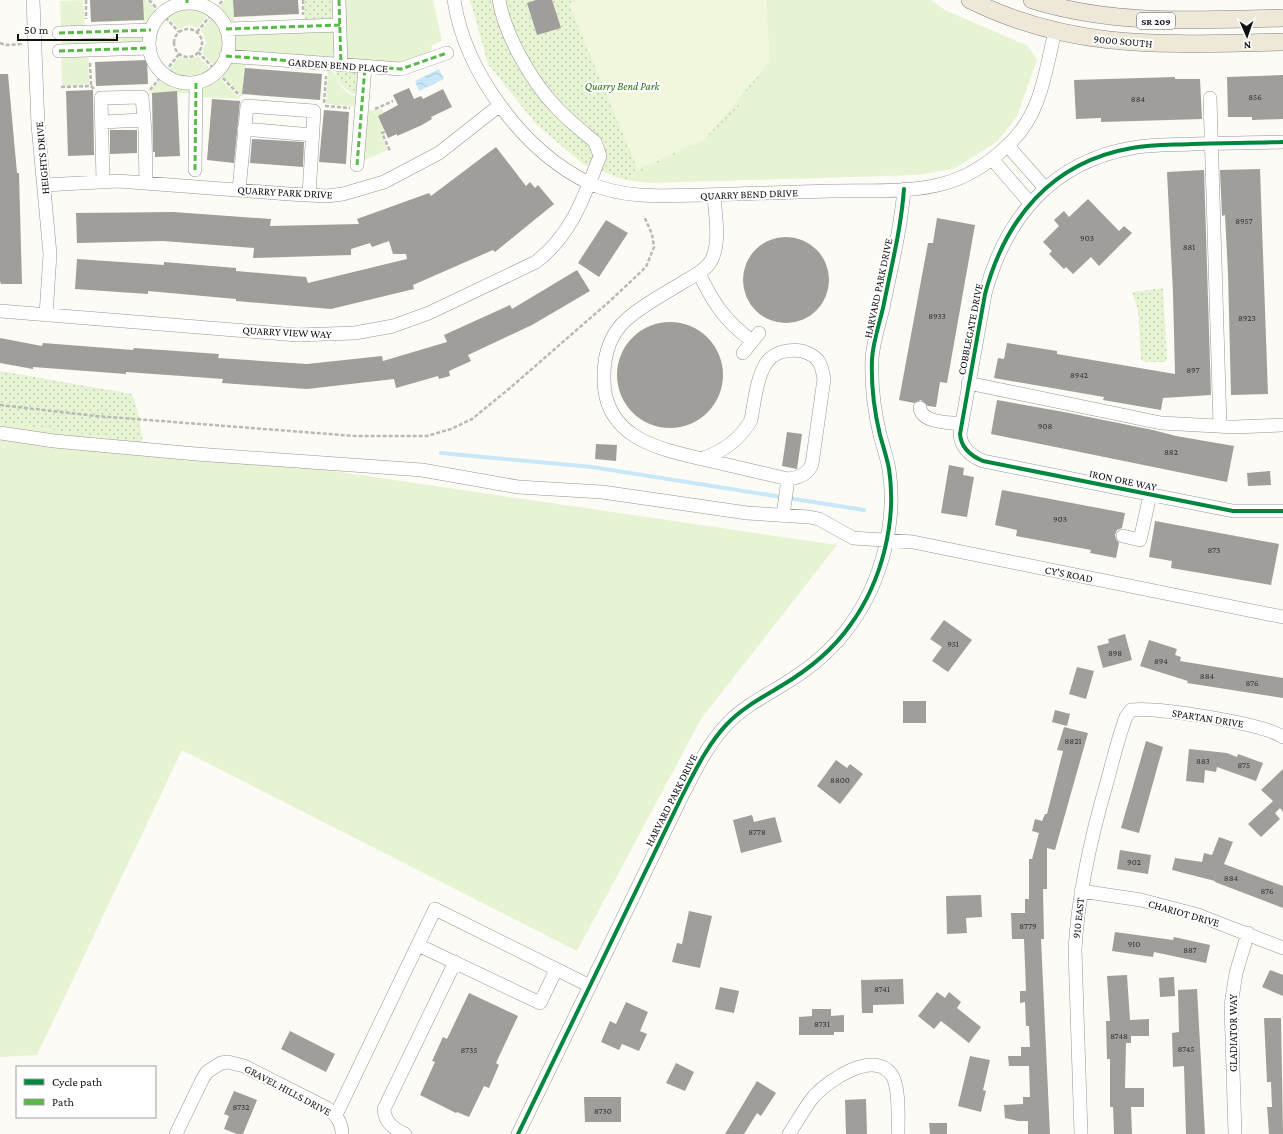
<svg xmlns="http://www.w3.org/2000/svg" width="1283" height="1134" viewBox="0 0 1283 1134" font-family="'Crimson Pro',serif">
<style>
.grass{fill:#e6f4d3}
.park{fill:url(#park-dots)}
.pitch{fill:#f0f7dd}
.water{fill:url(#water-waves)}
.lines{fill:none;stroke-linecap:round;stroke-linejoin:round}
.stream{stroke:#c8e8f9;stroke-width:4}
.building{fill:#a09e9a}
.minor-casing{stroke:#969693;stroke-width:14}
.major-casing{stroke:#848380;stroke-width:18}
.path{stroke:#b9b9b8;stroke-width:2.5;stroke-dasharray:4 2;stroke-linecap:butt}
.minor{stroke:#fffefe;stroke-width:13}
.major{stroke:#eee8d9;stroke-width:17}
.quiet{stroke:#58b947;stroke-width:3;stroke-dasharray:6 3;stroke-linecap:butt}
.cycleway-casing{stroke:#fff;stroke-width:6}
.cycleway{stroke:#00873e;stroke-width:4}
.labels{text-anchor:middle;stroke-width:4;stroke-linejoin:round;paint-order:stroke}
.number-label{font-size:9px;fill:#343432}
.shield{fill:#fff;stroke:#585858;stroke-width:1}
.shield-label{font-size:10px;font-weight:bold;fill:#101010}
.street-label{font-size:11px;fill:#101010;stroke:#fff}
.park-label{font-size:11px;font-style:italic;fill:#2b6e19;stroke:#fff}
</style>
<defs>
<pattern id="park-dots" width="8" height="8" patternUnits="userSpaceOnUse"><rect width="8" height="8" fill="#e6f4d3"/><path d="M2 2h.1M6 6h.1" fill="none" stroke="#c4d0b4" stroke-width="1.8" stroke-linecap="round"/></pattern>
<pattern id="water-waves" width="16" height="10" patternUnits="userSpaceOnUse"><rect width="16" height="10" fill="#c8e8f9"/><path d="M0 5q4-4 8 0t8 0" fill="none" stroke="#abc6d4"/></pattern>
</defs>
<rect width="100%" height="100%" fill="#fcfbf5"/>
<path class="grass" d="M83 0 85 29 61 32 60 1Z
M142 0H147L159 13 150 24H143Z
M225 0H233L235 27H228L217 10Z
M340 0H433L442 41 432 45 431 53 406 67 344 64Z
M765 0H931L945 10 1028 46 1037 60 1017 116 998 141 954 169 917 175 649 183 625 180 705 139Z
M187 6H195L210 12 198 28 189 25 179 29 165 14 179 7Z
M214 15C228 31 229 50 216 68L202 53 206 42 201 30Z
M336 26 339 60 230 55 231 42 230 30Z
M148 32 147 42 61 49V35Z
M61 52 88 54 89 81 87 85 64 86 62 85Z
M198 56 213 71C198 82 182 82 167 72L179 57 189 59Z
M229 58 246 59 244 94 242 96 219 73Z
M328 68C342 75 333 91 361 98L358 107 326 104Z
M217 75 240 99 199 97V84Z
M163 76 178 84 194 85 193 93 149 94Z
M382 109 384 113 378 116 384 130 380 133 388 150 360 162 363 111Z
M0 422 837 545 701 719 577 951 182 750 37 1055 0 1057Z"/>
<path class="park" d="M303 0H337L338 21 305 22Z
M470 0H766L770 61 733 114 705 139 625 180 583 164 536 124 488 64Z
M335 66 361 68 357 95C343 90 335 80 335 66Z
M1163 288 1167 358 1165 362H1147L1141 360 1138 310 1132 292Z
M0 371 132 394 139 416 143 443 0 422Z"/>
<path class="pitch" d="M580 0H766L770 61 705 139 638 170 569 4Z"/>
<path class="water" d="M439 69 444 79 419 91 415 81Z"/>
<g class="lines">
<path class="stream" d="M441 453 592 467 864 510"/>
</g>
<path class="building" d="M90 0H143L144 20 91 22Z
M233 0H298L299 14 234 17Z
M536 0H552L561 28 537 35 527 3Z
M147 60 148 84 96 86 95 62Z
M245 68 322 74 320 100 242 94Z
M0 74H8L17 173H19L22 284H1L0 281Z
M1283 75V119L1252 120V117H1228L1227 77Z
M1175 77V79H1200L1202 119 1101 122V118L1076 119 1074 80Z
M409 88 414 99 421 96 423 99 443 89 452 107 431 117 432 119 422 125 397 136V134L388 138 378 116 398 105 393 95Z
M93 90 94 155 68 156 66 91Z
M177 91 180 156 155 157V152H153L152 93Z
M212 99 240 101 234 163 207 160Z
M324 110 349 112 346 164 319 162Z
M110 130H137V153L110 154Z
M252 139 304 142 303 167 250 163Z
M496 147 526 186 530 182 535 188 538 185 554 204 495 252 493 250 413 285 414 289 331 309 236 301V299L148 291V294L75 289 77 259 164 265V262L236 268V271L306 277 308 283 407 259 406 254H393L389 241 372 247 370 243 351 249V255L253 258 254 248 163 241 77 243 76 213 173 212 271 219 270 226 359 224 357 219 429 193 431 196Z
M1260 169 1268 394 1231 395 1228 273 1225 215 1222 216 1220 170Z
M1204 170 1211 395 1163 398 1161 410 1103 400 1104 397 994 378 998 358 1004 359 1007 343 1057 351V354L1175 374 1173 293 1167 172Z
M1088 199 1119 231 1124 226 1132 233 1099 266 1091 257 1073 274 1066 267 1064 269 1049 254 1052 251 1043 242 1059 226 1054 220 1064 211 1069 217Z
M937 218 975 225 947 383 940 382 936 407 928 406 921 400 914 403 899 400 928 243H933Z
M606 220 628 233 599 277 578 263Z
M743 280a43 43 0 1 1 86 0a43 43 0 1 1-86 0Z
M577 270 590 291 532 325 468 355 471 361 449 371 450 376 439 379 438 376 396 388 394 379 307 389 222 383 223 379 126 372V374L33 367V369L0 363V338L42 346 43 343 133 350 134 348 219 354 218 358 307 364 382 356 383 361 447 342 444 335 510 305 512 309Z
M617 375a53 53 0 1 1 106 0a53 53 0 1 1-106 0Z
M997 400 1064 412 1153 430 1176 436 1234 446 1227 482 991 434Z
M787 432 802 434 797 469 782 466Z
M596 444 617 445 616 461 595 459Z
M949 465 964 468 963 475 974 477 967 517 941 513Z
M1270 471 1271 485 1248 486 1247 473Z
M1002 490 1125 513 1122 528 1117 530 1115 535 1116 539 1119 543 1116 558 1090 553 1091 550 1016 536 1017 530 995 525Z
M1155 521 1279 544 1271 585 1171 568 1172 561 1149 557Z
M944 620 972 640 948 672 932 661 942 647 930 639Z
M1125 634 1132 660 1103 668 1097 646 1109 643 1108 639Z
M1149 640 1177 649 1175 655 1181 657 1180 661 1283 678V698L1187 683 1188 681 1140 666Z
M1077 667 1094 671 1086 699 1069 694Z
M903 701H926V723H903Z
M1055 710 1070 714 1067 726 1052 722Z
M1064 727 1088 733 1055 850 1047 848V889H1043L1044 939H1041L1050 1134H1028V1121H1018L1005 1118 1004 1105 1023 1104V1097H1030L1029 1066H1009L1008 1056H1021V1047H1030L1029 1026H1026L1025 1002 1020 1003V991H1026L1024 939H1012L1011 913H1025V899H1029V859H1032L1039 833 1032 831 1035 819 1042 821 1045 814H1047L1063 751 1057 750Z
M1146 741 1163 747 1139 833 1121 828Z
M1189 749 1227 753 1237 757 1238 754 1263 763 1256 781 1217 767 1216 772 1205 770 1204 783 1186 781Z
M836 760 847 768 850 764 863 774 840 804 817 786Z
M1283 769V812L1280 808 1275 813 1280 819 1261 837 1248 824 1273 801 1261 790Z
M752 815 754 822 775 817 782 842 741 853 733 820Z
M1219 837 1233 842 1224 864 1283 886V908L1215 882V881L1172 870 1175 858 1202 862 1204 853 1212 855Z
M1120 850 1151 855 1148 874 1117 869Z
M981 895 982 917 966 918 967 933 947 934 946 896Z
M689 911 712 916 700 968 672 962 677 943 682 944Z
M1115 932 1173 940 1174 937 1210 945 1206 963 1154 952 1153 957 1112 951Z
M1270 970 1283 975V996L1262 987Z
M1127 975 1130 1020 1149 1019V1036H1131V1043H1126L1125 1088H1144V1107H1131L1132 1134H1114L1113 1107H1110V1059H1107L1106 1021H1110L1107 976Z
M1174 977 1175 996 1160 997 1159 978Z
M903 979 904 1004 873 1005V1013H862L861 980Z
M720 987 739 991 734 1013 715 1009Z
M1197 989 1205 1134H1186L1184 1066 1173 1067 1172 1033 1179 1032 1178 990Z
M937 992 945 998 949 992 961 1002 957 1008 981 1027 969 1043 941 1021 934 1029 918 1016Z
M469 993 518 1016 496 1063 499 1065 489 1088 484 1086 469 1117 457 1112 456 1113 420 1095 435 1062 432 1061 443 1037 447 1039Z
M626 1002 648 1012 640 1031 647 1034 639 1051 622 1044 619 1050 601 1042 610 1021 616 1024Z
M812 1009H831V1016L844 1015V1032H834V1035H799V1017L812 1016Z
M1264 1018H1281L1283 1134H1269L1267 1107H1272L1271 1082H1267Z
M290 1031 335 1054 326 1072 281 1049Z
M970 1056 990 1060 983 1090 986 1091 981 1112 958 1106Z
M676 1063 694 1072 685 1091 666 1083Z
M757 1081 776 1093 761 1116 757 1113 744 1134H725Z
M234 1091 257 1100 243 1134H237L224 1129 229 1116 224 1114Z
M584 1097H621V1122H585Z
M866 1099 867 1134H846L845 1100Z
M929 1123H947V1134H930Z"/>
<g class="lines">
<g class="minor-casing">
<path id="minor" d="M33 0 38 125 50 254 46 315
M339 0 341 65
M454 0C465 72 523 151 589 183 624 199 666 196 703 195 746 194 788 192 831 191 865 190 910 193 942 184 966 178 989 163 1007 146 1041 116 1045 73 1055 31
M149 43a40 40 0 1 1 80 0a40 40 0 1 1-80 0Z
M226 29 340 25
M59 33 151 30
M59 51 149 48
M226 56 401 69 447 53
M1210 98 1220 426
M102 122 144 120
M244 129 312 135
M1283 142C1253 143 1222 143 1192 144 1172 145 1152 144 1132 148 1051 162 1005 219 985 294L960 434C961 448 971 456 983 461L1233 511H1283
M1008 146 1045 188
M992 159 1030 203
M357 165 365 67
M195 170 196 82
M103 181 101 98 142 97 145 131 146 183
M44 185 118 181 289 194 327 196 343 194 384 182 439 153 500 105
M239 190 247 106 314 111 309 195
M699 273C713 303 725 321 752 341
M0 311 297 335 355 333 393 326 429 313 536 262C572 234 584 197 600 156L595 142C582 131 568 120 556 107 531 81 505 35 499 0
M743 353 759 333
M968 383 1161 423 1235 427 1283 425
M920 408C922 423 948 422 960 424
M0 433 54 441 196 454 422 470 518 487 602 492 747 513 809 517 819 519 853 538 913 542 1283 617
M701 459C722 452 740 440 751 420 754 404 757 375 767 362 778 347 808 346 819 362 822 367 823 373 824 379L812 464C808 474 799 478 788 479 762 473 737 467 711 461 663 450 602 440 604 376 604 355 610 334 627 319 644 304 666 293 685 281 694 276 706 270 711 261 721 243 715 214 714 195
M783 516 788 479
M1123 536 1140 540 1150 495
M1081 891 1141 900 1198 915 1283 948
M418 945 540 1003 556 970
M336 1115 435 909 590 986
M176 1134 203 1078 207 1072 221 1063 228 1062 244 1066 327 1108C336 1115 342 1122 342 1134
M405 1134C393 1128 385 1123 384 1109L455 962
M518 1134 683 794C696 769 708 744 727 724 742 708 763 697 781 686 808 670 833 650 851 624 882 581 897 521 889 469 887 458 883 446 880 435 874 410 871 385 872 359 873 342 879 325 883 308 891 268 901 229 904 189
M789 1134C797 1122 805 1107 814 1096 829 1080 873 1050 891 1074 900 1085 898 1119 898 1134
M1081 1134 1075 950C1078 893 1091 837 1107 782 1113 760 1118 738 1126 717L1131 710C1157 707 1262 723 1283 737
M1235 1134 1231 1005 1236 973 1248 933"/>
</g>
<g class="major-casing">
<path id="major" d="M970 0C1075 52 1170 44 1283 42
M1032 0C1116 26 1197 20 1283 18"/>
</g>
<path class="path" d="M86 0V19
M149 0 179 32
M303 0V15
M174 43a14 14 0 1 1 28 0a14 14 0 1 1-28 0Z
M197 32 223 0
M0 43 5 45 23 44
M198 52 240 96
M90 63 91 86
M61 87 91 86 94 89
M150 90 180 53
M324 103 326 76
M325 106 350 108
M375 109 393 101
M385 132 382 133 390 151
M0 405 96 416 355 436H427L451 429 472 419 510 388 611 300 646 267 654 247 652 234 644 216"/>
<use href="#minor" class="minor"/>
<use href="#major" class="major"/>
<path class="quiet" d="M187 0V3
M339 0 341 65
M226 29 340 25
M59 33 151 30
M59 51 149 48
M226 56 401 69 447 53
M357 165 365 67
M195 170 196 82"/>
<g class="cycleway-casing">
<path id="cycleway" d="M1283 142C1253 143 1222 143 1192 144 1172 145 1152 144 1132 148 1051 162 1005 219 985 294L960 434C961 448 971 456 983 461L1233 511H1283
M518 1134 683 794C696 769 708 744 727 724 742 708 763 697 781 686 808 670 833 650 851 624 882 581 897 521 889 469 887 458 883 446 880 435 874 410 871 385 872 359 873 342 879 325 883 308 891 268 901 229 904 189"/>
</g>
<use href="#cycleway" class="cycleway"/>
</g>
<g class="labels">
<g class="number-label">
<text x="1255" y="100">856</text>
<text x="1138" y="102">884</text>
<text x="1244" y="224">8957</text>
<text x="1087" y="241">903</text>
<text x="1189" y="250">881</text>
<text x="937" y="319">8933</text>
<text x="1247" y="321">8923</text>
<text x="1193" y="373">897</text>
<text x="1079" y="378">8942</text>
<text x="1045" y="429">908</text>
<text x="1171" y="455">882</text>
<text x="1060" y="522">903</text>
<text x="1214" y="553">873</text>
<text x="953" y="647">951</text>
<text x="1115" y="656">898</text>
<text x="1161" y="664">894</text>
<text x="1207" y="679">884</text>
<text x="1252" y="686">876</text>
<text x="1073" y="744">8821</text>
<text x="1203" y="764">883</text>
<text x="1244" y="768">875</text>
<text x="840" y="783">8800</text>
<text x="757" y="835">8778</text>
<text x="1134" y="865">902</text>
<text x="1231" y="881">884</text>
<text x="1267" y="894">876</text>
<text x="1028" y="929">8779</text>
<text x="1134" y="947">910</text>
<text x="1190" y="953">887</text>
<text x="882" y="992">8741</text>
<text x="822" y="1027">8731</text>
<text x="1119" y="1039">8748</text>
<text x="1186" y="1052">8745</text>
<text x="469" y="1053">8735</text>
<text x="241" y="1110">8732</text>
<text x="603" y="1114">8730</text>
</g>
<rect class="shield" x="1137" y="13" width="38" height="16" rx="3"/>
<g class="shield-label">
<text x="1156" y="25">SR 209</text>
</g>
<g class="street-label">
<text transform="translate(1123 41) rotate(5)" y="4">9000 SOUTH</text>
<text transform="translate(338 65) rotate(4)" y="4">GARDEN BEND PLACE</text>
<text transform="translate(42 158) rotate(-95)" y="4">HEIGHTS DRIVE</text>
<text transform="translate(285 192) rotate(3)" y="4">QUARRY PARK DRIVE</text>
<text transform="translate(749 194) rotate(-2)" y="4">QUARRY BEND DRIVE</text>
<text transform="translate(878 288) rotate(-78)" y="4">HARVARD PARK DRIVE</text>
<text transform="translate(970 329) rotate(-79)" y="4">COBBLEGATE DRIVE</text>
<text transform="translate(287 332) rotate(3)" y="4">QUARRY VIEW WAY</text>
<text transform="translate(1123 480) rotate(12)" y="4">IRON ORE WAY</text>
<text transform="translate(1069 574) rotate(11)" y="4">CY'S ROAD</text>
<text transform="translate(1208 718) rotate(9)" y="4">SPARTAN DRIVE</text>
<text transform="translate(671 800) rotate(-63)" y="4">HARVARD PARK DRIVE</text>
<text transform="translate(1184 913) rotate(16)" y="4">CHARIOT DRIVE</text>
<text transform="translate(1078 918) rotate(-84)" y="4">910 EAST</text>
<text transform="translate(1233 1033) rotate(-90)" y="4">GLADIATOR WAY</text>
<text transform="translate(288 1090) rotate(28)" y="4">GRAVEL HILLS DRIVE</text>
</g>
<g class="park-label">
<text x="622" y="90">Quarry Bend Park</text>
</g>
</g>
<rect x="16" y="1066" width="140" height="52" fill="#ffffff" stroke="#9f9f9f"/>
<rect x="24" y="1079" width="20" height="6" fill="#00873e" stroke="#9f9f9f"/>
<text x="52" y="1086" font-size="12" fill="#101010">Cycle path</text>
<rect x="24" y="1099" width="20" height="6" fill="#58b947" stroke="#9f9f9f"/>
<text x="52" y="1106" font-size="12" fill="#101010">Path</text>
<g transform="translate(1247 36) rotate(178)" stroke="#ffffff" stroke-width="3" paint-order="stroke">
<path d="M0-3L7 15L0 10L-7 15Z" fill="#101010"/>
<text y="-6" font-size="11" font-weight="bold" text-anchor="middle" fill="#101010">N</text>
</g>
<path d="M18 34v6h99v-6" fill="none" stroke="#101010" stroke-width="2"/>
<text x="24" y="34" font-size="12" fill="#101010" stroke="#ffffff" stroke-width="3" paint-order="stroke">50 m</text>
</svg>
